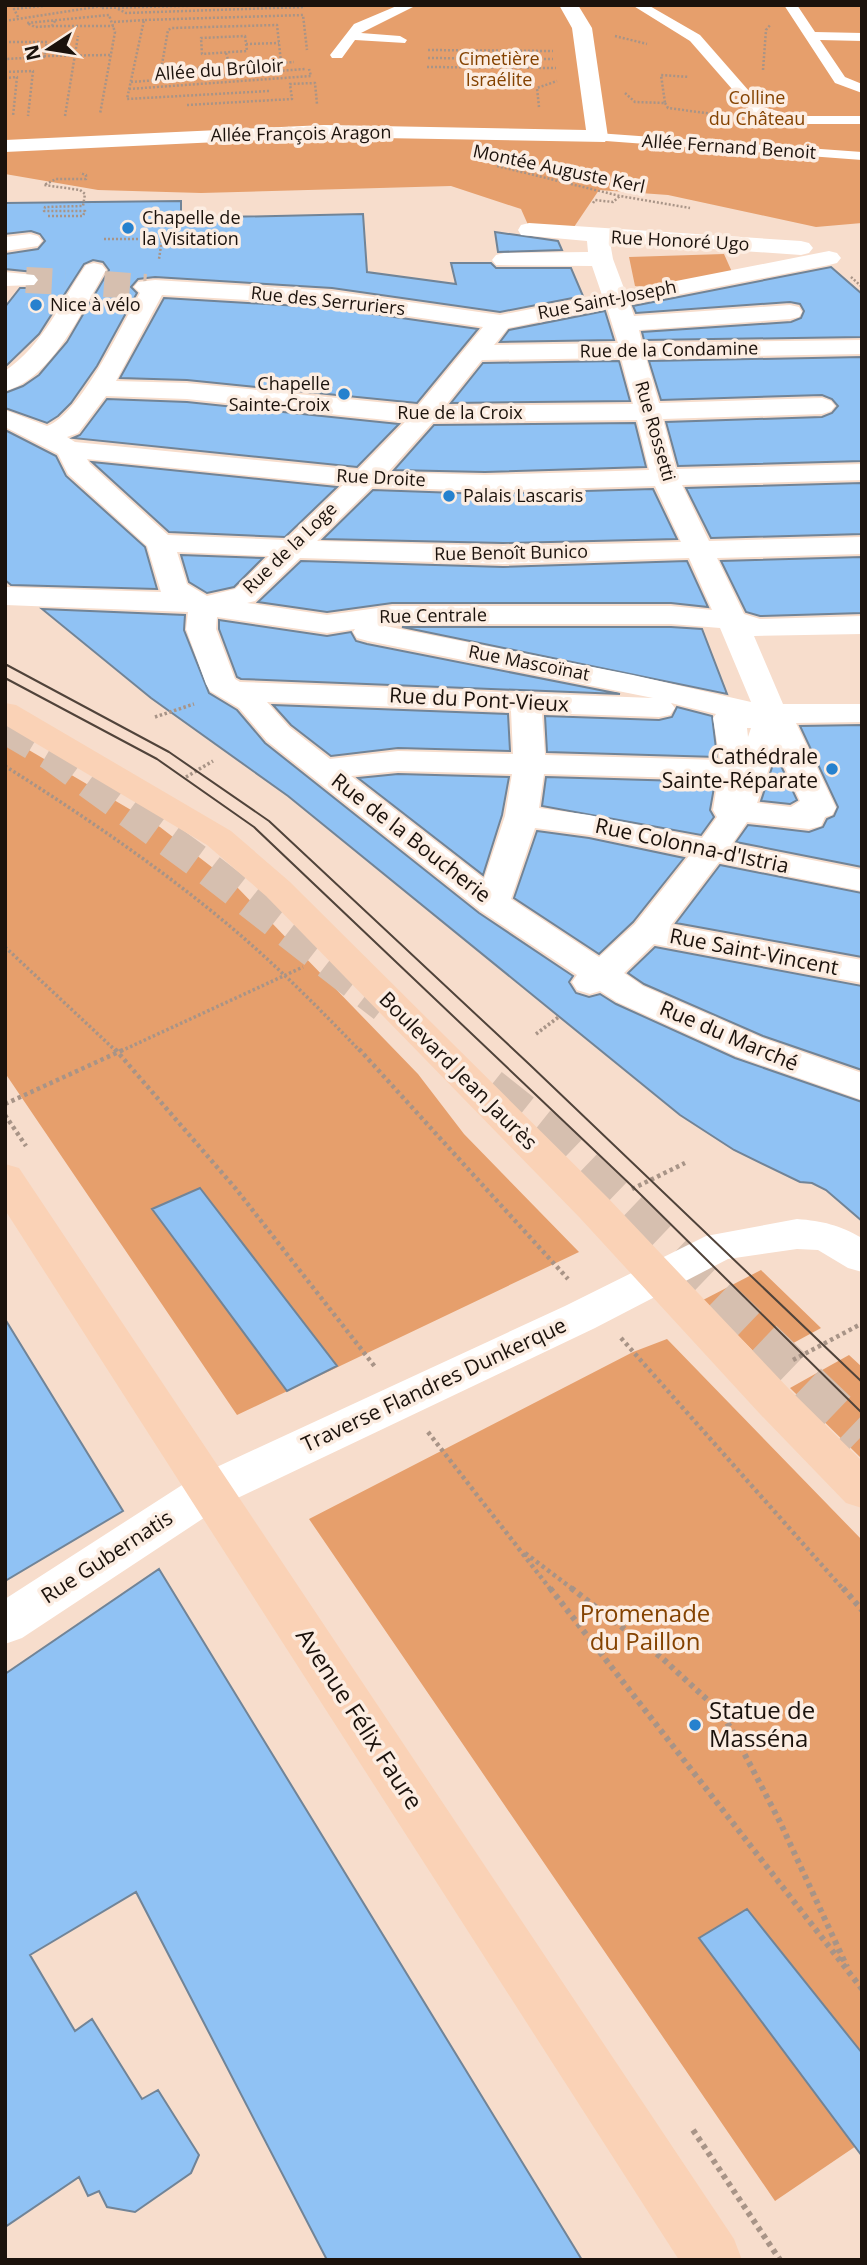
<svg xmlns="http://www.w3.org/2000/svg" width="867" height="2265" viewBox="0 0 867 2265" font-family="'Open Sans',sans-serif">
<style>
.green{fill:#e69f6c}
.building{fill:#90c2f4;stroke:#718497;stroke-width:2}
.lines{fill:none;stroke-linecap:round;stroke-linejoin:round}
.street-tunnel{stroke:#d6bfaf;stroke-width:26;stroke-dasharray:26 13;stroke-linecap:butt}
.primary-tunnel-far1{stroke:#d6bfaf;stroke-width:33;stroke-dasharray:33 17;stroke-linecap:butt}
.primary-tunnel{stroke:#d6bfaf;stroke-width:41;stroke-dasharray:41 21;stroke-linecap:butt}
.path-far3{stroke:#a89487;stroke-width:2.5;stroke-dasharray:2 2;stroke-linecap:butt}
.path-far2{stroke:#a89487;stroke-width:3.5;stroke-dasharray:2.5 2.5;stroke-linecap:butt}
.path-far1{stroke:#a89487;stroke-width:4.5;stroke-dasharray:3.5 3.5;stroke-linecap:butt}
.path{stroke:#a89487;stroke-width:6;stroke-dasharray:4.5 4.5;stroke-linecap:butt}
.lane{fill:#fff;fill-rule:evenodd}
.street{fill:#fff;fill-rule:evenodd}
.primary{fill:#fad2b6;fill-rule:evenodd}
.tram{stroke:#50433a;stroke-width:2}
.poi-dot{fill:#2681ce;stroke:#fcede2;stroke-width:2.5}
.labels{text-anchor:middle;stroke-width:7;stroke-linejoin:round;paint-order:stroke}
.far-park-label{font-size:18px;fill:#844200;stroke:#fcede2}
.far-street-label{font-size:18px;fill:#1b120c;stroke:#fcede2}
.far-poi-label{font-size:18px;fill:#1b120c;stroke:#fcede2;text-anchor:start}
.street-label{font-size:21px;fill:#1b120c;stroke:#fcede2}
.poi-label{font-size:21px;fill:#1b120c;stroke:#fcede2;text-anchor:end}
.near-park-label{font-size:24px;fill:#844200;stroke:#fcede2}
.near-poi-label{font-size:24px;fill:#1b120c;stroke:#fcede2;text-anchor:start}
.near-street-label{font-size:24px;fill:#1b120c;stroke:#fcede2}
</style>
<rect width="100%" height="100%" fill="#f7ddcc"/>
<path class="green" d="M5 5H862V223L816 227 668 195 599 190 574 227H529L521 209 451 186 201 193 98 190 5 174Z
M724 254 732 272 646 288 635 286 629 257Z
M5 736 160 827 235 885 418 1074 464 1134 579 1252 237 1415 5 1073Z
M761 1270 821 1328 762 1360 703 1300Z
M667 1339 862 1540V2142L775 2201 309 1519 633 1352Z
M849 1355 862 1367V1459L790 1388Z"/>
<path class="building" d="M181 201V218L363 214 367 272 456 284 451 263H491L496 268H571L583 296 500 312 332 288 155 277 138 279 131 287 137 293 97 366 71 403 58 416 47 423 5 408V393L23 386 39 375 67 342 109 270 103 262 93 260 84 264 39 334 5 367V307L20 288H34L41 280 34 272 5 269V254L38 249 45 241 40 234 31 231 5 234V203Z
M495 232 558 241 562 250 498 252Z
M831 267 862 294V337L644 340 642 332 791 322 801 318 804 311 800 304 790 302 636 313 633 306Z
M164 298 332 308 478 329 417 403 187 380 120 378Z
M605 311 614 340 500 342 509 330Z
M862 357V461L678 466 666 422 822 417 832 413 838 406 832 399 822 395 661 400 649 361Z
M619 361 630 401 451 403 483 363Z
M107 399 187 402 399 424 357 467 73 438 80 435Z
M635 423 646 467 485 472 394 470 434 425Z
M5 430 56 456 66 476 145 547 157 589 11 585 5 580Z
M92 462 337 487 285 537 169 532Z
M862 483V534L711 538 686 488Z
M653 489 677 539 503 543 323 539 373 490 485 494Z
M181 555 263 558 234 587 207 593 189 582Z
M862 557V613L760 616 746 612 721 561Z
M301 561 503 567 687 561 708 607 671 603H392L327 612 258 602Z
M42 609 185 615 184 630 209 693 237 710 265 743 479 913 573 976 569 982 576 993 589 997 600 994 616 1004 735 1058 862 1102V1221L826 1190 812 1183 800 1182 734 1150 680 1115 288 796 151 698Z
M219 620 327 636 351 632 356 641 367 644 620 694 241 679 237 677 219 629Z
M402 627H671L702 629 727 694Z
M273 705 508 714 510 751 398 748 331 756 291 725Z
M677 707 712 716 717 757 547 752 545 716 659 720 672 717Z
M862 725V867L736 842 748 825 809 832 823 827 827 819 834 816 838 807 800 726Z
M776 755 797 800 790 804 761 801Z
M398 774 509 777 502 815 483 875 358 778Z
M546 777 715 782 710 810 714 817 701 835 542 806Z
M537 831 589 838 684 858 633 922 599 954 514 898Z
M720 865 862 893V957L676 923Z
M655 947 862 986V1070L763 1036 644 984 628 973Z
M200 1188 337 1366 287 1391 152 1209Z
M5 1319 123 1511 5 1581Z
M159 1569 214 1659 582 2260H327L136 1892 30 1955 75 2031 92 2019 142 2099 158 2090 199 2155 191 2173 135 2212 107 2207 99 2191 88 2196 79 2177 5 2227V1674Z
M747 1909 862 2053V2156L699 1938Z"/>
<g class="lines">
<path class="street-tunnel" d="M26 280 65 282
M104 284 146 287"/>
<path class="primary-tunnel-far1" d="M5 727 51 754 204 866 384 1006"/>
<path class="primary-tunnel" d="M489 1088 542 1130 862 1436"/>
<path class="path-far3" d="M102 8 224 5
M118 9 126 13 305 7
M18 17 14 9 52 5
M5 21 102 6
M55 21 52 26 35 27 27 23 109 15 115 32 100 114
M114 22 144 20
M52 26H114
M245 36 247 51 202 54 201 38Z
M615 36 647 44
M5 42H47L44 57 5 59
M246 44 279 43
M428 50 553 51
M226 53 230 66
M44 56 110 55
M428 58 553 59
M281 62 277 25 172 28 168 30 161 70 294 62
M427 67 556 68
M763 70 766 30 771 24
M5 72 33 71 28 116
M5 78 17 77 13 116
M131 82 305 69
M129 89 311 76 309 69
M269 91 127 99 144 20 303 15 307 50
M625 93 635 102 665 103 661 75 689 77
M665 103 668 108 721 115
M187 105 292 99 290 84 315 83 317 104
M539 107 537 88 557 81
M65 116 78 36
M497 166 620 196 690 208
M593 203 595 200 613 202 620 196
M48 216H83L85 211H44L45 207 83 206 85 194 80 190 44 185 56 179H86V175L80 173
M104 239H162L159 259
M851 277 862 287"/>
<path class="path-far2" d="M155 717 194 704
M5 766C79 813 152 862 220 918 270 959 315 1004 360 1051
M186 777 213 761
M5 947 116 1051
M536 1034 560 1016
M121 1051 303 967"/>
<path class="path-far1" d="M115 1049 236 1189 376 1368
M359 1049 568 1279
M5 1104 125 1049
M5 1115 26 1146
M632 1189 685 1163
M621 1338 844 1590
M793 1360 861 1324
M428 1432 551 1590
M525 1553 574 1590"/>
<path class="path" d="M550 1588 862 1989
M571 1588 662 1658 713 1705 731 1728 780 1822 847 1967
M843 1588 862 1610
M693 2130 780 2260"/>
<path class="lane" d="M399 5H417L361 33 400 36 407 40 405 43 355 40 342 58H332L330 55 354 24Z
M632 5H648L700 35 763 107 795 116H862V124H795L753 113 690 41Z
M784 5H797L815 32 862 33V41L820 40 845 77 862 84V93L835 83Z
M597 133 862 152V160L592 140 590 137 592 134Z"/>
<path class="street" d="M559 5H578L592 28 608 137 605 142 324 137 5 152V140L324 125 586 130 572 28Z
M529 223 801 241 809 243 813 248 809 253 801 255 610 242 613 259 625 291 829 251 837 253 841 258 837 263 829 265 630 304 634 316 790 305 799 307 802 312 799 317 790 319 639 330 642 343 862 340V354L646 358 659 403 822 398 831 401 835 406 831 411 822 414 663 419 676 469 862 464V480L682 485 709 541 862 537V554L717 558 744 614 760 619 862 616V634L754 636 783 704H862V722L796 723 836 808 832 815 825 817 821 826 809 829 747 822 732 844 862 870V891L719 862 671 925 862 960V983L654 944 624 973 643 986 762 1038 862 1073V1100L736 1056 617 1002 600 991 590 994 577 990 572 982 577 975 481 911 267 741 239 708 210 691 206 684 186 629 188 612 5 605V587L161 592 147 546 68 474 58 454 5 427V410L47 426C81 414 121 326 140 293L134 287 138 282 155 280 332 291 500 315 602 295 592 266 496 265 492 260 496 255 504 253 588 252 587 241 521 235 518 230 521 225ZM162 295 332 305 483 327 418 406 187 383 116 381ZM607 308 618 343 494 345 508 328ZM621 358 633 404 445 406 482 360ZM106 396 187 399 405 422 358 470 75 442 67 437 78 433ZM637 420 649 470 485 475 388 472 433 422ZM87 459 343 485 286 540 168 535 90 464ZM655 486 681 542 503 546 317 541 372 487 485 491ZM177 552 269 556 235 589 207 596 187 584ZM300 558 503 564 689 558 712 610 671 606H392L327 615 247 603 255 601ZM217 617 327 633 355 629 353 632 357 638 368 641 653 698 240 682 235 679 216 629ZM392 624H671L720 628 751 702 633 675 380 625ZM267 702 511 711 513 754 398 751 330 759 289 727ZM671 703 716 714 713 718 720 760 545 755 542 713 659 717 670 715 675 708ZM747 728H751L748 737ZM776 748 800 801 791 807 757 803ZM398 771 512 774 505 816 484 879 351 776ZM544 774 718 779 713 810 717 817 702 838 589 815 539 808ZM535 828 589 835 689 856 635 924 599 957 511 899Z
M30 234 38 236 42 241 38 246 5 251V237Z
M94 263 102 265 106 270C83 309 52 379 5 391V371C44 344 60 303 86 265Z
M5 272 34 275 38 280 34 285 5 286Z
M797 1219C823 1221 839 1225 862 1238V1272L848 1268 818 1250 797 1249 728 1259 595 1328 225 1504 22 1638 5 1644V1599L193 1478 565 1306 706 1236Z"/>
<path class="primary" d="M5 703 16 705 231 831 290 882 608 1198 790 1390 862 1461V1508L846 1503 760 1414 580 1218 266 896 207 845 5 725Z
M5 1164 19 1168 734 2239 742 2260H679L5 1210Z"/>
<path class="tram" d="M5 664 169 752 269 821 529 1064 862 1382
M5 678 157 759 254 827 634 1188 862 1413"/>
</g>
<g class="poi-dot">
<circle cx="128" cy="228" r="7"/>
<circle cx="36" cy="305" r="7"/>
<circle cx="344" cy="394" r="7"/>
<circle cx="449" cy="496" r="7"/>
<circle cx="832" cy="769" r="7"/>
<circle cx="695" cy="1725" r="7"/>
</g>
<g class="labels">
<g class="far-park-label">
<text x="499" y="65">Cimetière<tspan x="499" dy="21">Israélite</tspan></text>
<text x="757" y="104">Colline<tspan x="757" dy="21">du Château</tspan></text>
</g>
<g class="far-street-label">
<text transform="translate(219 70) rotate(-4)" y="6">Allée du Brûloir</text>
<text transform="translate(301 134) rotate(-1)" y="6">Allée François Aragon</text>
<text transform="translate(729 147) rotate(4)" y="6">Allée Fernand Benoit</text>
<text transform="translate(559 169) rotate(12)" y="6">Montée Auguste Kerl</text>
<text transform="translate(680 241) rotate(3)" y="6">Rue Honoré Ugo</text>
<text transform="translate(607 300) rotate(-11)" y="6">Rue Saint-Joseph</text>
<text transform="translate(328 301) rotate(6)" y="6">Rue des Serruriers</text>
<text transform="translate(669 350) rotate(-1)" y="6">Rue de la Condamine</text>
<text x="460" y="419">Rue de la Croix</text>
<text transform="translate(655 431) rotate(74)" y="6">Rue Rossetti</text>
<text transform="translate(381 478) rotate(3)" y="6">Rue Droite</text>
<text transform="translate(290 548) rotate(-44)" y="6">Rue de la Loge</text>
<text transform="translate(511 553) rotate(-1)" y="6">Rue Benoît Bunico</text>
<text transform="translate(433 616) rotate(-1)" y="6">Rue Centrale</text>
<text transform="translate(529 663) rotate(11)" y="6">Rue Mascoïnat</text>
</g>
<g class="far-poi-label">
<text x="142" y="224">Chapelle de<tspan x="142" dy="21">la Visitation</tspan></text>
<text x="50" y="311">Nice à vélo</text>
<text x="330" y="390" text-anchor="end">Chapelle<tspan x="330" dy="21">Sainte-Croix</tspan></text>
<text x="463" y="502">Palais Lascaris</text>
</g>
<g class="street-label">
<text transform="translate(479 700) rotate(3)" y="7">Rue du Pont-Vieux</text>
<text transform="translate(411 838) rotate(38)" y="7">Rue de la Boucherie</text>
<text transform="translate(692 846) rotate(12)" y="7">Rue Colonna-d'Istria</text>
<text transform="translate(754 952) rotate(11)" y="7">Rue Saint-Vincent</text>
<text transform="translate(729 1036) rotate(23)" y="7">Rue du Marché</text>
<text transform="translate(458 1071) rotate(45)" y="7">Boulevard Jean Jaurès</text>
<text transform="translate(434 1385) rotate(-25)" y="7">Traverse Flandres Dunkerque</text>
<text transform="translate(107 1557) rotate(-33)" y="7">Rue Gubernatis</text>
</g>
<g class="poi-label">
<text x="818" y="764">Cathédrale<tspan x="818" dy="24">Sainte-Réparate</tspan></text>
</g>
<g class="near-park-label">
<text x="645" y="1622">Promenade<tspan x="645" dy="28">du Paillon</tspan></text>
</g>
<g class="near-poi-label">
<text x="709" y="1719">Statue de<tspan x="709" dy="28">Masséna</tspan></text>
</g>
<g class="near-street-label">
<text transform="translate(359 1719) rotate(57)" y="8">Avenue Félix Faure</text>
</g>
</g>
<rect width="867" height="2265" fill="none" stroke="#1b120c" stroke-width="14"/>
<g transform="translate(49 49) rotate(258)" stroke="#fcede2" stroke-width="5" paint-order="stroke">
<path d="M0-5L12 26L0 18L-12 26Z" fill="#1b120c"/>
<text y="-10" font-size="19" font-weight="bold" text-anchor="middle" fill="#1b120c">N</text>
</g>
</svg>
